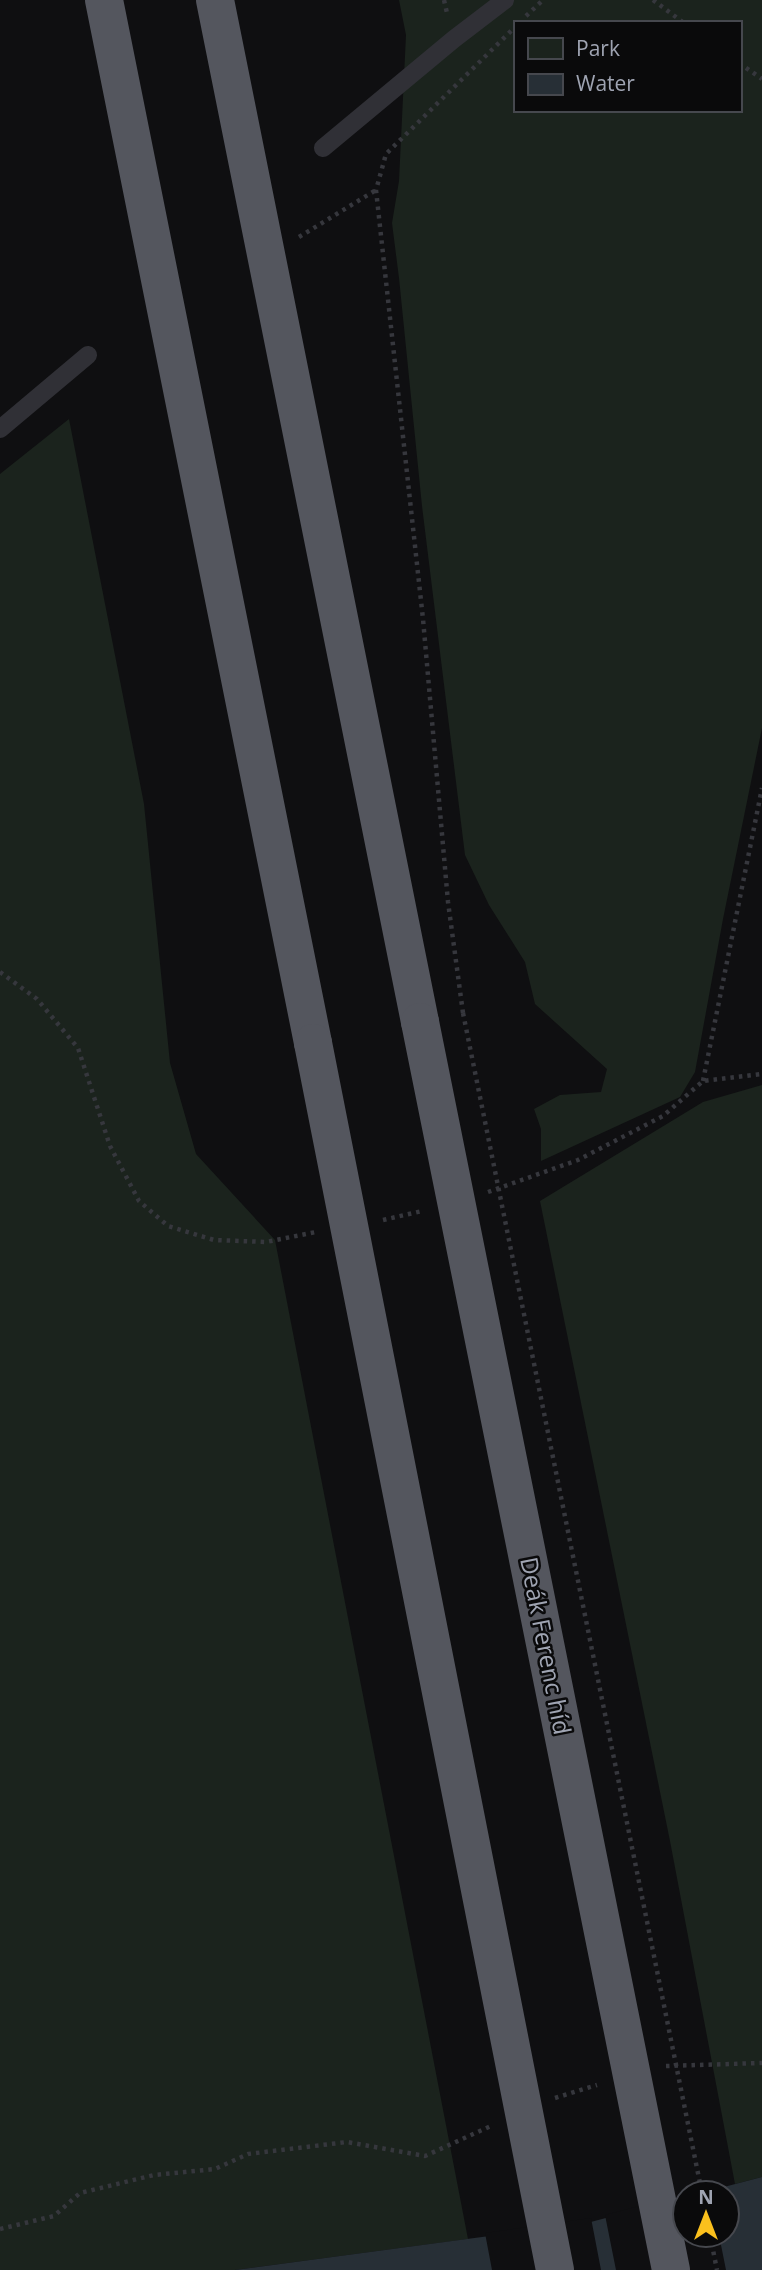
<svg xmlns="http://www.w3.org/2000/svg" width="762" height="2270" viewBox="0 0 762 2270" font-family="'Open Sans',sans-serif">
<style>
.green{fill:#1b231d;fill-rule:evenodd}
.water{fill:#272f36}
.pier{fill:#0f0f11}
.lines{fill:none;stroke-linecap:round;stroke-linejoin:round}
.path{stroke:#36373d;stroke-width:4.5;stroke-dasharray:3.5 5;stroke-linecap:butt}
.service{stroke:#303036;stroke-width:18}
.trunk{stroke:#54565e;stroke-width:38}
.path-bridge{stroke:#36373d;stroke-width:4.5;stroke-dasharray:3.5 5;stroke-linecap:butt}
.trunk-bridge{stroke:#54565e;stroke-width:38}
.labels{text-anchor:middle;stroke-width:5;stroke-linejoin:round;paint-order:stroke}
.street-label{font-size:24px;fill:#9fa4b2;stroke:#0a0a0b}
</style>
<rect width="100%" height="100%" fill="#0f0f11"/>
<path class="green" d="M399 0H762V728L723 919 695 1072 680 1097 541 1161V1129L534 1109 560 1095 601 1092 607 1069 535 1004 525 962 489 905 465 855 422 506 399 278 392 223 399 181 406 35ZM515 23H739V110H515Z
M69 419 144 804 170 1063 196 1154 275 1240 468 2239 235 2270H0V474Z
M762 1085V2177L735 2184 670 1841 540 1201 703 1102Z"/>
<path class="water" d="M762 2177V2270H235L587 2223 685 2197V2235H727V2193H701Z"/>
<path class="pier" d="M685 2194V2235H719L726 2270H616L605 2215Z
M591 2218 601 2270H492L485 2233Z"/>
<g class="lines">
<path class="path" d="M444 0 447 13
M653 0 684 23
M526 16 543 0
M739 63 762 79
M299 237 376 190
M0 972 37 999 78 1048 110 1146 139 1201 168 1226 214 1240 266 1242 316 1232
M463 1013 448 902 423 619 376 190 386 154 512 30
M703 1081 762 788
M488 1192 578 1160 663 1116 703 1081 762 1074
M383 1220 422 1211
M666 2066 762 2063
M555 2098 597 2085
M0 2229 54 2216 80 2193 154 2175 215 2169 248 2154 347 2142 425 2156 493 2125
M710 2235 717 2270"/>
<path class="service" d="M323 148 454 39 505 0
M0 429 88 355"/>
<path class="trunk" d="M104 0 313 1043
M215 0 420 1022"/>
<path class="path-bridge" d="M463 1013 702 2193"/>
<path class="trunk-bridge" d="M420 1022 671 2270
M313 1043 555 2270"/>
</g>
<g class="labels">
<g class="street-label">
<text transform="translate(545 1646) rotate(79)" y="8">Deák Ferenc híd</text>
</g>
</g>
<rect x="514" y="21" width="228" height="91" fill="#0a0a0b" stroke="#46484e" stroke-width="2"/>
<rect x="528" y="38" width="35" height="21" fill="#1b231d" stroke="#46484e" stroke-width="2"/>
<text x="576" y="56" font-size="21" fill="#9fa4b2">Park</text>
<rect x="528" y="74" width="35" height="21" fill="#272f36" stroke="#46484e" stroke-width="2"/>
<text x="576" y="91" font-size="21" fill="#9fa4b2">Water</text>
<g transform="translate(706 2214)"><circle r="33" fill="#0a0a0b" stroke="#46484e" stroke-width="2"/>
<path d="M0-5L12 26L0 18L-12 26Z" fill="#fbc01d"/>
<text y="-10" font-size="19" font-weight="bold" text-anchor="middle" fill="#9fa4b2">N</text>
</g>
</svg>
